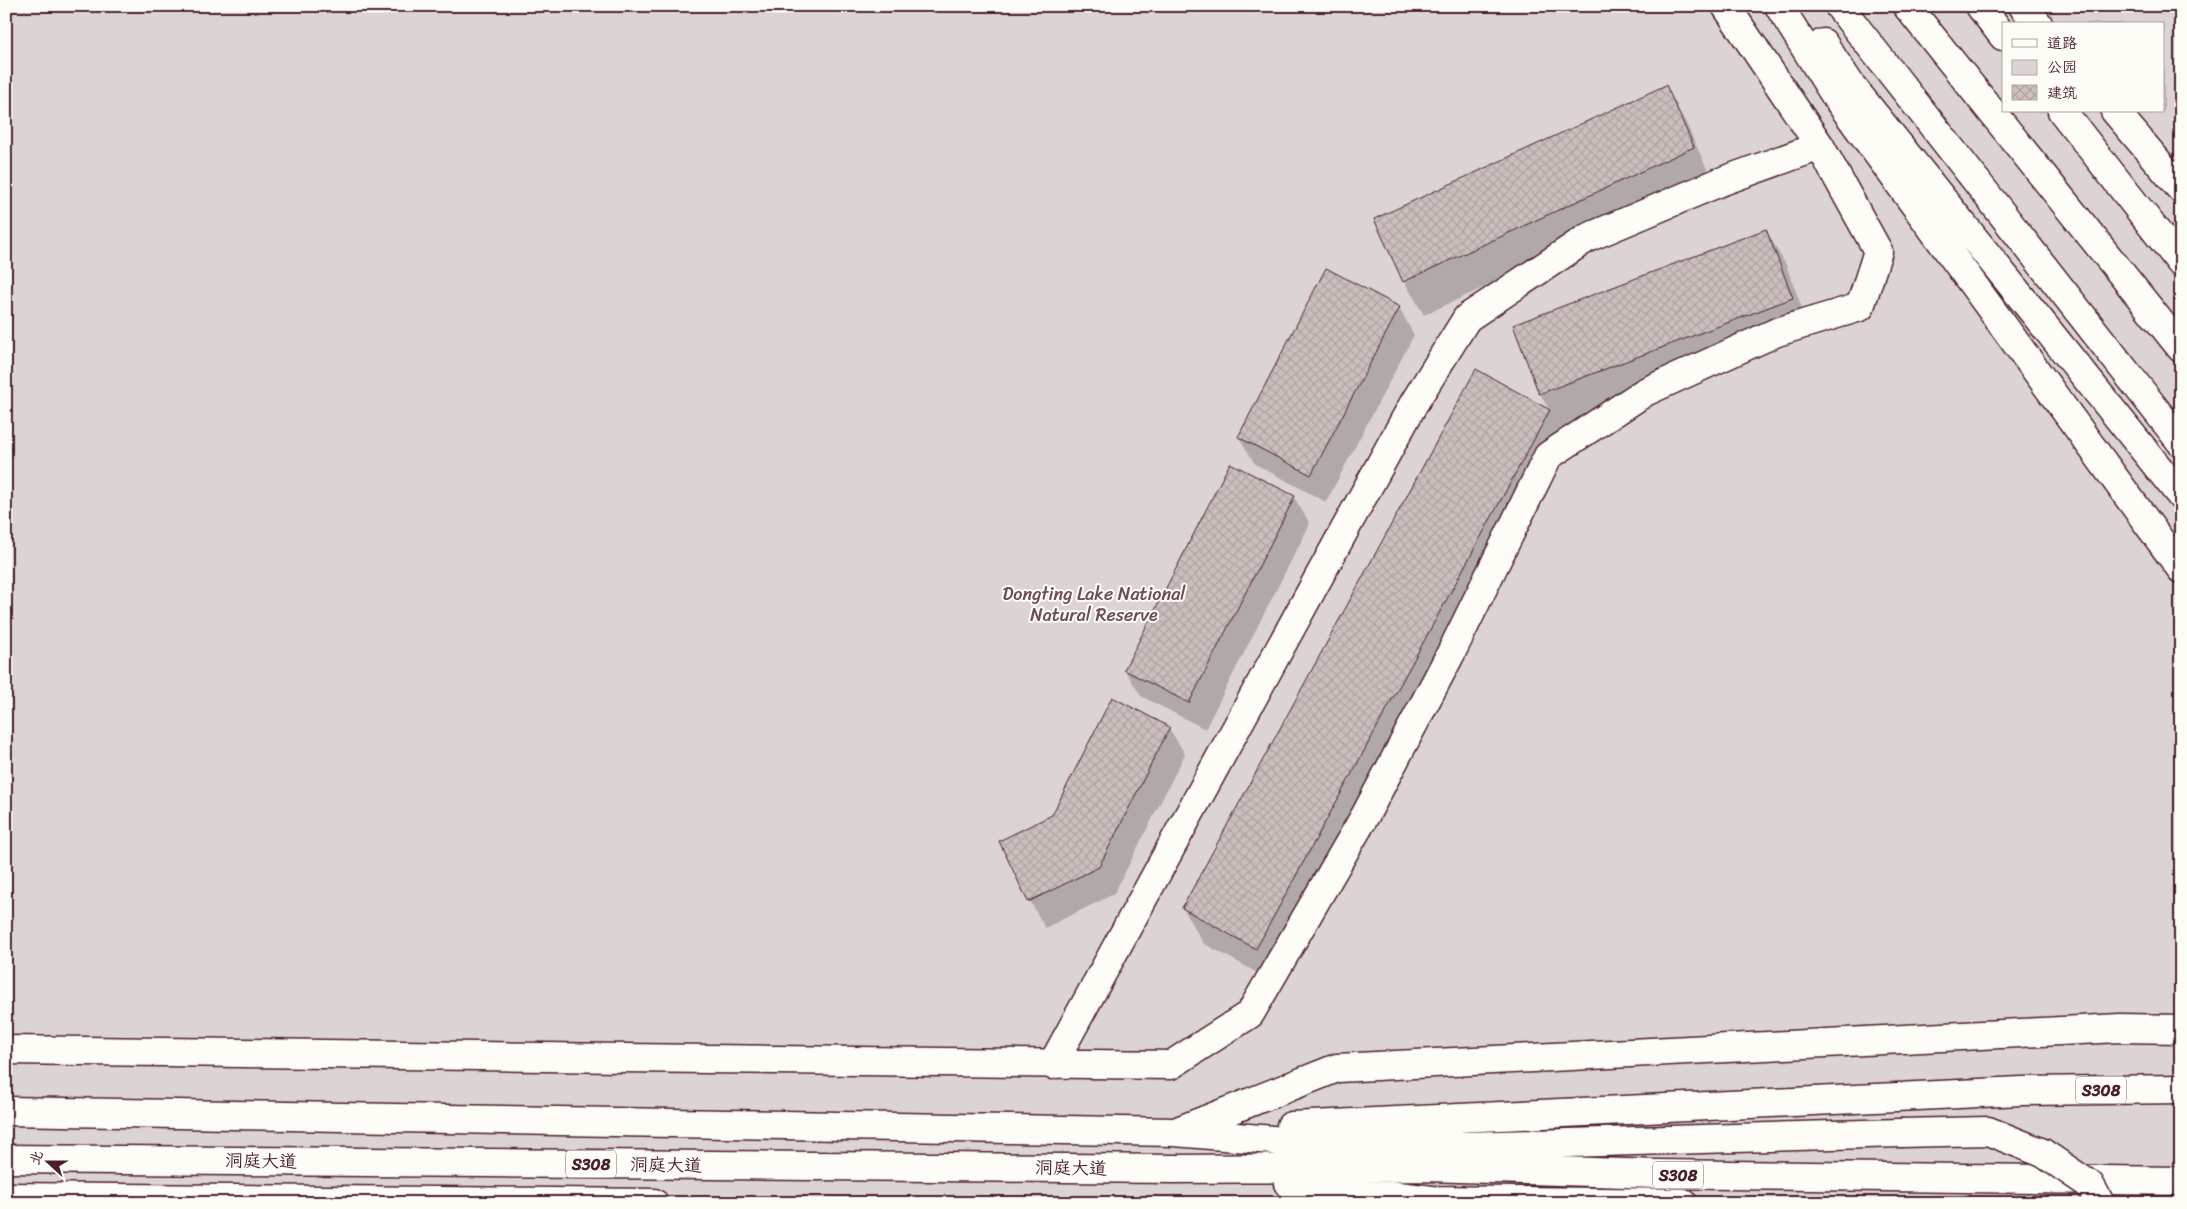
<svg xmlns="http://www.w3.org/2000/svg" width="2187" height="1209" viewBox="0 0 2187 1209" font-family="Sriracha,'LXGW WenKai TC',sans-serif">
<style>
.green{fill:#dcd4d2;stroke:#937a7e;fill-rule:evenodd}
.shadow{fill:#0003}
.building{fill:url(#building-cross-hatch);stroke:#4a1f2b}
.lines{fill:none;stroke-linecap:round;stroke-linejoin:round}
.minor-casing{stroke:#4a1f2b;stroke-width:31}
.major-casing{stroke:#4a1f2b;stroke-width:31}
.minor{stroke:#fdfcf7;stroke-width:28}
.major{stroke:#fdfcf7;stroke-width:28}
.major-bridge-casing{stroke:#4a1f2b;stroke-width:31;stroke-linecap:butt}
.major-bridge{stroke:#fdfcf7;stroke-width:28}
.labels{text-anchor:middle;stroke-width:4;stroke-linejoin:round;paint-order:stroke}
.shield{fill:#fdfcf7;stroke:#806168;stroke-width:1}
.shield-label{font-size:16px;font-weight:bold;fill:#4a1f2b}
.park-label{font-size:18px;fill:#6e4c55;stroke:#fdfcf7}
.street-label{font-size:18px;fill:#4a1f2b;stroke:#fdfcf7}
</style>
<defs>
<pattern id="building-cross-hatch" width="8" height="8" patternUnits="userSpaceOnUse" patternTransform="scale(1.25)"><rect width="8" height="8" fill="#cbbfbe"/><path d="M0 0l8 8M0 8l8-8" fill="none" stroke="#b0a4a3"/></pattern>
</defs>
<rect width="100%" height="100%" fill="#f6f3ef"/>
<filter id="ink" filterUnits="userSpaceOnUse"><feTurbulence type="fractalNoise" baseFrequency=".02" numOctaves="2"/><feDisplacementMap in="SourceGraphic" scale="10" xChannelSelector="R" yChannelSelector="G"/><feConvolveMatrix kernelMatrix="1 2 1 2 8 2 1 2 1" color-interpolation-filters="sRGB"/></filter>
<g filter="url(#ink)">
<path class="green" d="M6 6H2181V1203H6ZM2003 24H2163V111H2003Z"/>
<path class="shadow" d="M1666 86 1685 121 1713 182 1424 315 1404 281Z
M1766 230 1786 265 1811 332 1559 429 1569 445 1276 983 1203 943 1183 908 1476 371 1550 411 1540 394 1514 326Z
M1399 308 1414 335 1326 502 1255 464 1239 437Z
M1294 497 1310 524 1205 729 1141 696 1125 670Z
M1169 728 1185 754 1114 894 1045 928 1030 901 1053 816Z"/>
<path class="building" d="M1666 85 1694 147 1403 282 1374 219Z
M1766 229 1793 298 1539 394 1513 325Z
M1326 268 1400 307 1311 475 1238 437Z
M1476 369 1550 410 1256 949 1182 908Z
M1230 463 1295 496 1189 703 1124 670Z
M1112 697 1170 727 1099 867 1028 902 999 841 1052 815Z"/>
<g class="lines">
<g class="minor-casing">
<path id="minor" d="M2023 6 2038 24
M2115 111 2181 189
M6 1050 1171 1065 1250 1014 1366 814 1450 655 1548 456 1645 392 1777 332 1860 307 1878 251 1820 146 1726 6
M1052 1065 1414 403 1467 318 1587 238 1720 182 1820 146
M6 1197 654 1203"/>
</g>
<g class="major-casing">
<path id="major" d="M1779 6 1836 97 2181 569
M1839 6 2181 442
M1907 6 2181 348
M1980 6 2003 36
M1823 43 1850 84 2181 496
M2062 111 2181 263
M6 1111 1174 1132 1335 1145 1469 1146 1900 1133
M1291 1126 2021 1091 2181 1089
M1180 1130 1337 1068 2120 1028 2181 1029
M6 1159 1175 1169 1427 1167 1658 1174 2181 1181
M1288 1183 1432 1200 1683 1203"/>
</g>
<use href="#minor" class="minor"/>
<use href="#major" class="major"/>
<g class="major-bridge-casing">
<path id="major-bridge" d="M1900 1133 1988 1131 2043 1153 2090 1185 2100 1203"/>
</g>
<use href="#major-bridge" class="major-bridge"/>
</g>
</g>
<g class="labels">
<g class="shield">
<rect x="2076" y="1076.5" width="50" height="27" rx="4"/>
<rect x="566" y="1150.5" width="50" height="27" rx="4"/>
<rect x="1653" y="1161.5" width="50" height="27" rx="4"/>
</g>
<g class="shield-label">
<text x="2101" y="1096">S308</text>
<text x="591" y="1170">S308</text>
<text x="1678" y="1181">S308</text>
</g>
<g class="park-label">
<text x="1094" y="600">Dongting Lake National<tspan x="1094" dy="21">Natural Reserve</tspan></text>
</g>
<g class="street-label">
<text transform="translate(261 1161) rotate(1)" y="6">洞庭大道</text>
<text transform="translate(666 1165) rotate(1)" y="6">洞庭大道</text>
<text transform="translate(1071 1168) rotate(1)" y="6">洞庭大道</text>
</g>
</g>
<rect width="2187" height="1209" fill="none" stroke="#fdfcf7" stroke-width="25"/>
<rect x="12" y="12" width="2162" height="1184" fill="none" stroke="#4a1f2b" stroke-width="2" filter="url(#ink)"/>
<rect x="2002" y="22" width="162" height="90" fill="#fdfcf7" stroke="#b5a4a5"/>
<rect x="2012" y="39" width="25" height="8" fill="#fdfcf7" stroke="#b5a4a5"/>
<text x="2047" y="48" font-size="15" fill="#4a1f2b">道路</text>
<rect x="2012" y="60" width="25" height="15" fill="#dcd4d2" stroke="#b5a4a5"/>
<text x="2047" y="72" font-size="15" fill="#4a1f2b">公园</text>
<rect x="2012" y="85" width="25" height="15" fill="url(#building-cross-hatch)" stroke="#b5a4a5"/>
<text x="2047" y="98" font-size="15" fill="#4a1f2b">建筑</text>
<g transform="translate(48 1162) rotate(291)" stroke="#fdfcf7" stroke-width="4" paint-order="stroke">
<path d="M0-4L9 19L0 12L-9 19Z" fill="#4a1f2b"/>
<text y="-8" font-size="14" font-weight="bold" text-anchor="middle" fill="#4a1f2b">北</text>
</g>
</svg>
